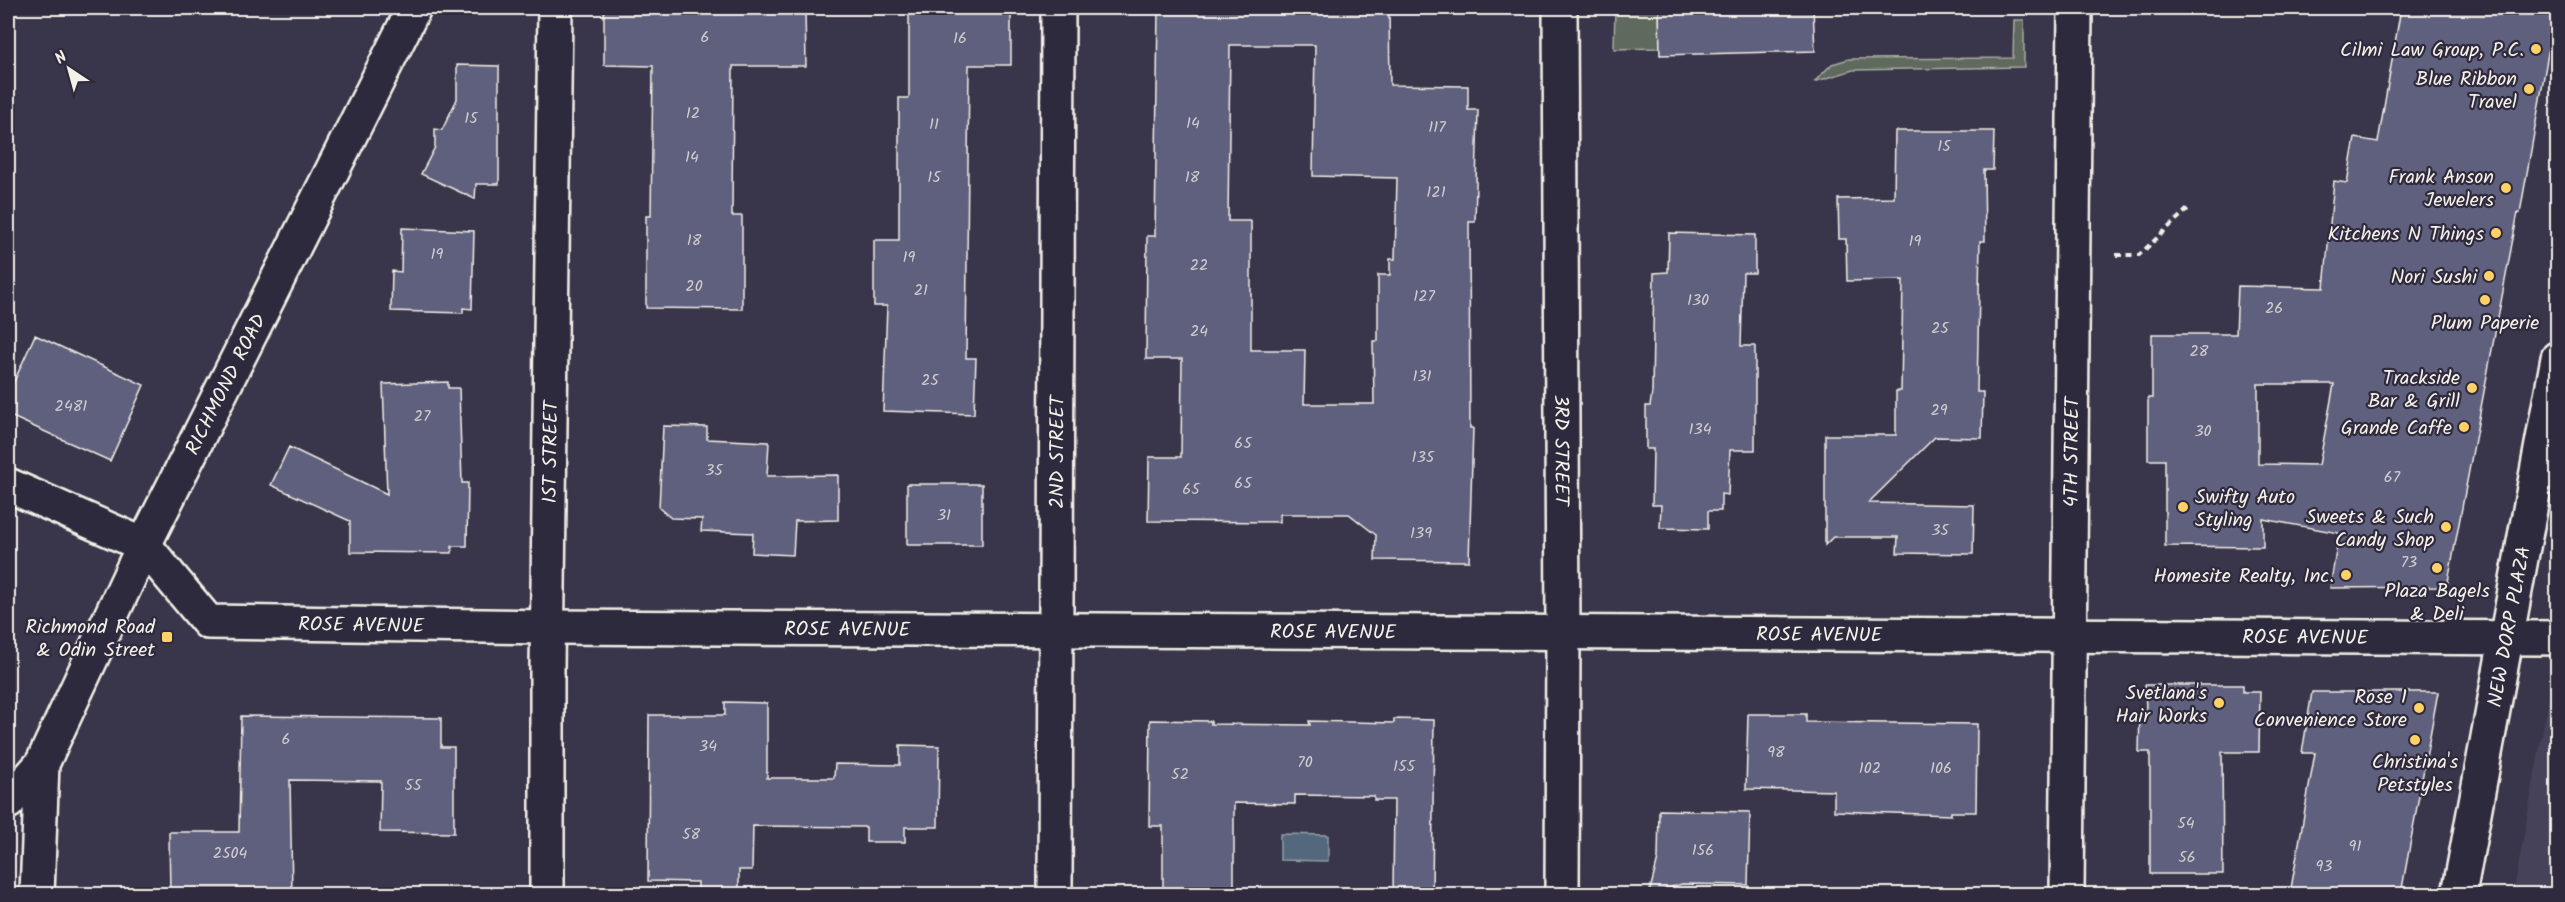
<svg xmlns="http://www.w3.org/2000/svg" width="2565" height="902" viewBox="0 0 2565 902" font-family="Kalam,sans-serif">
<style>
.built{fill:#44425a}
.green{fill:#5e695d;stroke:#a9ada2;stroke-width:1.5}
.water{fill:#52677d;stroke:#939ea8;stroke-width:1.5}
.building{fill:#5f617e;stroke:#f4f1e8;stroke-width:1.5;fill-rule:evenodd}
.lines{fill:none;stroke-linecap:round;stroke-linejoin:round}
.minor-casing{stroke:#f4f1e8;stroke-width:38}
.major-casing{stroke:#f4f1e8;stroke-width:38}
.path{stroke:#f4f1e8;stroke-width:4;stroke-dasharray:6 4.5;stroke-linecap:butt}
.minor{stroke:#2f2a3d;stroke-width:33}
.major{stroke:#2f2a3d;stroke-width:33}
.poi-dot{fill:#ffd166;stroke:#2f2a3d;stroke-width:2}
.labels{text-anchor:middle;stroke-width:4.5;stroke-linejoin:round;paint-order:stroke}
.number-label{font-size:16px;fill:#cfcdce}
.poi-label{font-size:20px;fill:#f4f1e8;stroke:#2f2a3d;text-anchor:end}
.street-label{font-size:20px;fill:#f4f1e8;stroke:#2f2a3d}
</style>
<rect width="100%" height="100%" fill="#39354a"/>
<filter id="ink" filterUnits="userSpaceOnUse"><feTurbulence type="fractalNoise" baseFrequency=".0167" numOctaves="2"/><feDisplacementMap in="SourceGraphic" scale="12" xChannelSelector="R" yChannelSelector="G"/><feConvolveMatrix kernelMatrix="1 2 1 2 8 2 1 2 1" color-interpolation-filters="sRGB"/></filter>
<g filter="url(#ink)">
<path class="built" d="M2551 685H2558L2557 894H2513Z"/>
<path class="green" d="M1615 8H1659L1660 48 1614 49Z
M2014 20H2024V67L1853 70 1814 82 1832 64 1849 59 2013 58Z"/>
<path class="water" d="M1280 834 1328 835V861L1280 860Z"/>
<path class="building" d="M604 8H805L806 66H733L732 216H742V309L646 308V216H651L653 66 604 65Z
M909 8H1011V65H969L966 358H976L974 414 883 411 887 306H874V240H899V98H909Z
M1158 8H1389L1390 85 1468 86V110H1478L1475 222H1469L1470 428H1473L1469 561 1375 560 1376 535 1349 514H1280V522L1148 521 1149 457H1181L1182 359H1146L1147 236H1155ZM1230 45H1315L1313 176 1397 178 1395 259H1390V275H1378V341H1373L1374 404H1304L1305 350H1251V221H1228Z
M1659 8H1813L1815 51 1660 55Z
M2401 8H2556L2520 213 2518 212 2447 587 2330 588 2339 533 2263 519V547L2165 546V460H2148V398H2152V334H2236L2238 286 2324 288 2334 181 2347 183 2355 138 2378 142ZM2258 384H2334L2319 465 2258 464Z
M457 65 499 66V184H476L475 199 421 174 435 147V129L442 130 457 99Z
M1895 131H1994L1993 170H1984L1985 241H1980L1977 392H1983L1982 438 1935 437 1868 503 1974 505 1973 554 1897 553 1898 537H1833L1825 545V435H1896V391H1901L1903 280 1847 281 1846 239H1839L1838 199 1894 198Z
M402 228 474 231 472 309 463 308V313L391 311 392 271 401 272Z
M1669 233 1755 235V273H1743L1741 346H1755V450H1730L1728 495 1721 494V511H1708V529L1660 528 1661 505H1652L1653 449H1646V406H1650L1652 392 1654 273 1668 272Z
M35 335 144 385 110 461 8 415V395Z
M448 382V388H459L462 483H468L467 546H452V553L350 552V521L271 485 289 447 387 494 383 384Z
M663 426 707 427V439L769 442 767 476 838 475V520L795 521 793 555 752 553 753 533 701 531 702 519 671 518 659 508Z
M907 484H982V545H907Z
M2145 685H2243V692H2260L2259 752H2222L2223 874H2150V752H2139L2140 710 2146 711Z
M2312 692H2438L2401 894H2290L2315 753H2302Z
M725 702 767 703V778H834L835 764 900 765V745L939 746 938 827H905V842H866V827L753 826 752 870H739V894H698V882L648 881 649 715H725Z
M1748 714H1806V722L1977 724 1976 812H1951V815L1834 811V791L1746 789Z
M241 716 441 718V747H454V833L380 832 381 781 290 780 292 894H170L169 832H239Z
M1394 719 1434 720 1432 894H1393L1394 800H1374V796L1295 795V804L1234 803V894H1163V826H1149L1150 720 1211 721V724L1310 725 1309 721 1394 723Z
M1659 810 1750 812 1748 885 1682 884 1649 894 1658 859Z"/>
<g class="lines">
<g class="minor-casing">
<g id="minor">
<path id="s1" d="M1560 8 1563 634 1562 894"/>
<path id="s2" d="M8 485 144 545 208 622 547 627 2558 638"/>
<path d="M8 802 42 764"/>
<path id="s3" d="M547 894V671L555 8"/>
<path id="s4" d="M1055 894 1058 8"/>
<path id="s5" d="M2067 894 2075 8"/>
<path id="s6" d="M2459 894 2558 358"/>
</g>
</g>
<g class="major-casing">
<g id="major">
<path id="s7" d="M37 894 42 764 144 545 414 8"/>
</g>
</g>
<path class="path" d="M2116 255H2139L2190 207"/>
<use href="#minor" class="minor"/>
<use href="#major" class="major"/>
</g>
</g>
<g class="poi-dot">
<circle cx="2536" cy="49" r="6"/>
<circle cx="2529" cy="89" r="6"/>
<circle cx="2506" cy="188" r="6"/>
<circle cx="2496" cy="233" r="6"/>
<circle cx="2489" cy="276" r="6"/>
<circle cx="2485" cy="300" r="6"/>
<circle cx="2472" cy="388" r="6"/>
<circle cx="2464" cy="427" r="6"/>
<circle cx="2183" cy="507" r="6"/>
<circle cx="2446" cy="527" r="6"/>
<circle cx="2437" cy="568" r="6"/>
<circle cx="2346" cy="575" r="6"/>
<rect x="161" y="631" width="12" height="12" rx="3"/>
<circle cx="2219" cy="703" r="6"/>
<circle cx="2419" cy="708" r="6"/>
<circle cx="2415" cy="740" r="6"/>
</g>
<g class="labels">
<g class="number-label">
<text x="705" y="42">6</text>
<text x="960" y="43">16</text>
<text x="693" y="118">12</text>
<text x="471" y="123">15</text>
<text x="1193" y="128">14</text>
<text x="934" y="129">11</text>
<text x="1437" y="132">117</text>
<text x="1944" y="151">15</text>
<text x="692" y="162">14</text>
<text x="934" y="182">15</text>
<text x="1192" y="182">18</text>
<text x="1436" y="197">121</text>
<text x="694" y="245">18</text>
<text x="1915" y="246">19</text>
<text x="437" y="259">19</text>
<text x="909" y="262">19</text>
<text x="1199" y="270">22</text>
<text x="694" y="291">20</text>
<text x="921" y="295">21</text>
<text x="1424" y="301">127</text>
<text x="1698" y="305">130</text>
<text x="2274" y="313">26</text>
<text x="1940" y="333">25</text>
<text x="1199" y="336">24</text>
<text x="2199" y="356">28</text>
<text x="1422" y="381">131</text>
<text x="930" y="385">25</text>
<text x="71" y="411">2481</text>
<text x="1939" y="415">29</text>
<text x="422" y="421">27</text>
<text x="1700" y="434">134</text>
<text x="2203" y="436">30</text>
<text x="1243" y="448">65</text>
<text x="1423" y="462">135</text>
<text x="714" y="475">35</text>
<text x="2392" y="482">67</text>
<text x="1243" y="488">65</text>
<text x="1191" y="494">65</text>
<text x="944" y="520">31</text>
<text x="1940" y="535">35</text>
<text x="1421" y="538">139</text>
<text x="2409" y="567">73</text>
<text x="286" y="744">6</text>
<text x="708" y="751">34</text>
<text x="1776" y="757">98</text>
<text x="1305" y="767">70</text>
<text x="1404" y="771">155</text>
<text x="1870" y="773">102</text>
<text x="1941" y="773">106</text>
<text x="1180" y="779">52</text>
<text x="413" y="790">55</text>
<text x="2186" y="828">54</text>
<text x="691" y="839">58</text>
<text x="2355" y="851">91</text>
<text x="1703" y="855">156</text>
<text x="230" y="858">2504</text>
<text x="2187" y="862">56</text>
<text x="2324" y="871">93</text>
</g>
<g class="poi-label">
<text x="2524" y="56">Cilmi Law Group, P.C.</text>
<text x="2517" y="85">Blue Ribbon<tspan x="2517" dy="23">Travel</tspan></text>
<text x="2494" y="183">Frank Anson<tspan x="2494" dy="23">Jewelers</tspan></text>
<text x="2484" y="240">Kitchens N Things</text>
<text x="2477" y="283">Nori Sushi</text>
<text x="2485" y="329" text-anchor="middle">Plum Paperie</text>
<text x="2460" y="384">Trackside<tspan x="2460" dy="23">Bar &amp; Grill</tspan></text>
<text x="2452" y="434">Grande Caffe</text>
<text x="2195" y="503" text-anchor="start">Swifty Auto<tspan x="2195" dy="23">Styling</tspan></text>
<text x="2434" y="523">Sweets &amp; Such<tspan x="2434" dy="23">Candy Shop</tspan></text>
<text x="2334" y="582">Homesite Realty, Inc.</text>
<text x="2437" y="597" text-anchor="middle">Plaza Bagels<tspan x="2437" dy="23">&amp; Deli</tspan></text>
<text x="155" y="633">Richmond Road<tspan x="155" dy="23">&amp; Odin Street</tspan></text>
<text x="2207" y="699">Svetlana's<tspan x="2207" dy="23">Hair Works</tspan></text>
<text x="2407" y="703">Rose 1<tspan x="2407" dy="23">Convenience Store</tspan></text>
<text x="2415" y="768" text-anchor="middle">Christina's<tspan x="2415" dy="23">Petstyles</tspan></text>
</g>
<g class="street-label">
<text dy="7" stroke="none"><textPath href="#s7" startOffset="552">RICHMOND ROAD</textPath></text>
<text dy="7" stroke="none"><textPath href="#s3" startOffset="442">1ST STREET</textPath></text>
<text dy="7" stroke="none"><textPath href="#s4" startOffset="442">2ND STREET</textPath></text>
<text dy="7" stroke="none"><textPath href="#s1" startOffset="442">3RD STREET</textPath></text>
<text dy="7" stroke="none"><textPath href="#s5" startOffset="442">4TH STREET</textPath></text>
<text dy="7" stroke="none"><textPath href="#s2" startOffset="402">ROSE AVENUE</textPath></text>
<text dy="7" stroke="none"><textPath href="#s6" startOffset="272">NEW DORP PLAZA</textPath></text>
<text dy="7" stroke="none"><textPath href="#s2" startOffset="888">ROSE AVENUE</textPath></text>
<text dy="7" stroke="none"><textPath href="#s2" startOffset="1374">ROSE AVENUE</textPath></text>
<text dy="7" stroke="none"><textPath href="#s2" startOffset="1860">ROSE AVENUE</textPath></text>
<text dy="7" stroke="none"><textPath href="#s2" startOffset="2346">ROSE AVENUE</textPath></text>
</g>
</g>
<rect width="2565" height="902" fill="none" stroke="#2f2a3d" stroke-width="30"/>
<rect x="15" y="15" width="2535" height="872" fill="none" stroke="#f4f1e8" stroke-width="2" filter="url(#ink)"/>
<g transform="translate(69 69) rotate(324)" stroke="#2f2a3d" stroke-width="4.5" paint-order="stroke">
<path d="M0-4.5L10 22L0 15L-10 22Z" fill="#f4f1e8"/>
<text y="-9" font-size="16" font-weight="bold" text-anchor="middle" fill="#f4f1e8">N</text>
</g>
</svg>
